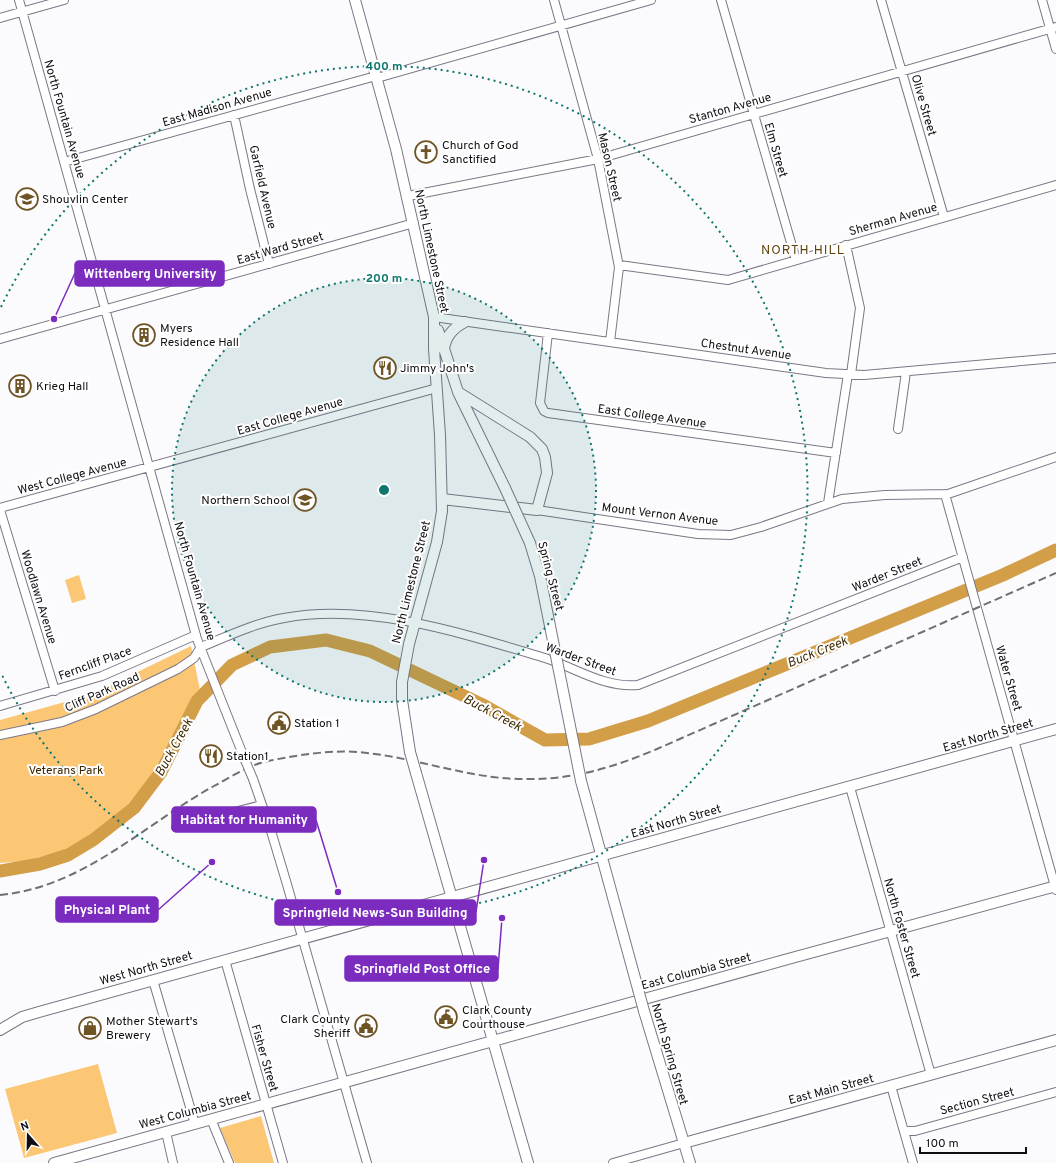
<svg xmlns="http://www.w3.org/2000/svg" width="1056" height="1163" viewBox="0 0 1056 1163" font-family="Overpass,sans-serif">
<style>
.green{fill:#fbc775}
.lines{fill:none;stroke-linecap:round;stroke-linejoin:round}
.river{stroke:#d29e48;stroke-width:13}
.minor-casing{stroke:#7c7786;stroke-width:10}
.major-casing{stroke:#7c7786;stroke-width:12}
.minor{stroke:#fff;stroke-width:8}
.major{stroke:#fff;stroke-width:10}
.rail{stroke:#706f73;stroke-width:2;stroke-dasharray:8 4;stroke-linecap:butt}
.minor-bridge-casing{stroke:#7c7786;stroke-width:10;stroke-linecap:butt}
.major-bridge-casing{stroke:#7c7786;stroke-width:12;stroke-linecap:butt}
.minor-bridge{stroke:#fff;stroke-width:8}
.major-bridge{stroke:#fff;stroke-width:10}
.ring{fill:none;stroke:#0f766e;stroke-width:2;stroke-dasharray:2 4}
.labels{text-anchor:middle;stroke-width:4;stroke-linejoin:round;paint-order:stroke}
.street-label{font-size:12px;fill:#0f0e13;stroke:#fff}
.poi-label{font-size:12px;fill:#0f0e13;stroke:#fff;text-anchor:start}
.park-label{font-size:12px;fill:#3a2600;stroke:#fff}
.neighbourhood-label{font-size:13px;letter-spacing:1px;fill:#5f4207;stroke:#fff}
.water-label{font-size:13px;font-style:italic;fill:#412c05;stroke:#fff}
.centre{fill:#0f766e;stroke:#fff;stroke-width:2}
.ring-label{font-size:12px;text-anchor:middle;font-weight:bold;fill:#0f766e;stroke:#fff;stroke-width:4;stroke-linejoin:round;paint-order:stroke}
.leader{fill:none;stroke:#7b2cbf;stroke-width:1.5}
.callout-dot{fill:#7b2cbf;stroke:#fff;stroke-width:1.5}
.callout{fill:#7b2cbf;stroke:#7b2cbf;stroke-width:1.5}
.callout-label{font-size:13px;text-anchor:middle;font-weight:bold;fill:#fff}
</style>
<rect width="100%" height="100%" fill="#fbfafd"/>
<path class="green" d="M79 575 86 599 72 603 65 580Z
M191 646 200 690 187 707 155 769 132 803 85 838 60 852 25 861 0 863V720L90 695Z
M98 1064 117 1133 24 1158 5 1089Z
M261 1116 274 1163H235L220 1128Z"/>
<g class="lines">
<path class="river" d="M0 871 40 864 68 855 93 840 134 808 161 772 197 701 232 665 270 647 326 640 370 651 481 704 545 740 589 739 648 721 1003 575 1056 550"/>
<g class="minor-casing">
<path id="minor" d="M19 0 197 639 245 760
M554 0 598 159 619 267 610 342
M721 0 796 260
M881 0 944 217
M1042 0 1056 49
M0 18 64 0
M377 78 651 0
M234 115 250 189 269 264
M64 162 376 76
M408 196 598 159 1056 27
M846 245 860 308 851 374
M619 265 728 280 1056 185
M434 317 826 373 864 375 1056 358
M548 333 540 403 544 411 548 413 836 453
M0 339 414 223
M898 429 906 372
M945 494 1056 890
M828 503 848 374
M0 508 437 388
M0 510 55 691
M537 510 698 534 731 535 761 527 842 499 885 495 948 494 1056 457
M201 647C228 636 255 623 284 618 368 602 465 634 545 658 576 668 604 688 638 685L963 557
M0 706 102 676 196 635
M0 735 62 722 96 709 178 669 194 658 201 647
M253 779 271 831 286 881 367 1163
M850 787 931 1075
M176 827 262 805
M225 960 283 1163
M153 980 195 1124
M891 1086 913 1163
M211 1119 229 1163
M904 1131H915L1056 1092
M166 1132 173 1163
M613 1163 684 1143"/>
</g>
<g class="major-casing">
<path id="major" d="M355 0 396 149 434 317V349L440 435 442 511 437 542 409 644 402 682V700L410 752
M438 330 458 392 505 488
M444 350C445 336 453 328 465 322
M442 499 537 510 547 473 545 457 542 449 530 437 458 392
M416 773 528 1163
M581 781 638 989
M644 1011 690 1163
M0 1030 22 1017 39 1012 1056 729
M684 1143 1056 1040
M54 1163 788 959 1056 886"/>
</g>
<use href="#minor" class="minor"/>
<use href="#major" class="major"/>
<path class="rail" d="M0 895C84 887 143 825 214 786 231 777 249 765 268 761 298 755 327 750 358 752 417 757 473 781 532 779 576 779 617 766 657 749L1056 573"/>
<g class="minor-bridge-casing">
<path id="minor-bridge" d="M245 760 253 779"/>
</g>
<g class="major-bridge-casing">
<path id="major-bridge" d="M505 488 530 543 540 576 581 781
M410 752 416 773
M638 989 644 1011"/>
</g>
<use href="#minor-bridge" class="minor-bridge"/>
<use href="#major-bridge" class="major-bridge"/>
</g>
<circle cx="384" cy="490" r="212" fill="#0f766e" fill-opacity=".12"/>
<g class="ring">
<circle cx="384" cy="490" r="212"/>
<path d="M1 307A424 424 0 1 1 1 673"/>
</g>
<defs>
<g id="church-ring" transform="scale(1.15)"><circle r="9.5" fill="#fff" stroke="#6e5325" stroke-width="1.5"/><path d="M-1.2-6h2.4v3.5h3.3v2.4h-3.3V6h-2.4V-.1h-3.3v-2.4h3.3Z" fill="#6e5325"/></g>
<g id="university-ring" transform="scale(1.15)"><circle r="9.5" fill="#fff" stroke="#6e5325" stroke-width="1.5"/><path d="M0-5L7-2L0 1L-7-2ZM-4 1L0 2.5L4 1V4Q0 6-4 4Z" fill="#6e5325"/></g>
<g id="building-ring" transform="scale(1.15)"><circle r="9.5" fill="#fff" stroke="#6e5325" stroke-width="1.5"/><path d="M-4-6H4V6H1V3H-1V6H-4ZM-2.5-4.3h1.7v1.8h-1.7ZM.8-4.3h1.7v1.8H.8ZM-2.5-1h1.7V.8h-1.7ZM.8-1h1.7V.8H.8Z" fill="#6e5325"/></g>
<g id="restaurant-ring" transform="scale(1.15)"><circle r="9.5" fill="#fff" stroke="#6e5325" stroke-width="1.5"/><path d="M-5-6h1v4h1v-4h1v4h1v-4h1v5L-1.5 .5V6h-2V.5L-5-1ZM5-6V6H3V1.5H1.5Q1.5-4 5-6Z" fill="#6e5325"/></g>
<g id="school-ring" transform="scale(1.15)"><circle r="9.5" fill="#fff" stroke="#6e5325" stroke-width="1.5"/><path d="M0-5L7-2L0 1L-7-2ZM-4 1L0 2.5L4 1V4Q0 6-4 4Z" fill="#6e5325"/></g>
<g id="civic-ring" transform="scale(1.15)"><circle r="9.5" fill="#fff" stroke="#6e5325" stroke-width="1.5"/><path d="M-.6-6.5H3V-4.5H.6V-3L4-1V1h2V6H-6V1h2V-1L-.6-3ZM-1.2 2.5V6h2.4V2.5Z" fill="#6e5325"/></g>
<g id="shop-ring" transform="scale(1.15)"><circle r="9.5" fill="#fff" stroke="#6e5325" stroke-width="1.5"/><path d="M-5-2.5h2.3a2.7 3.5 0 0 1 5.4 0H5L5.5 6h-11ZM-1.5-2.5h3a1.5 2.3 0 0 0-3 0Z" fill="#6e5325"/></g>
</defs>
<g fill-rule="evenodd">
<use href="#church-ring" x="426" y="152"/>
<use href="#university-ring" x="27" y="199"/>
<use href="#building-ring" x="144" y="335"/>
<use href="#restaurant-ring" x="385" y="368"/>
<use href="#building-ring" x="20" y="386"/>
<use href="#school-ring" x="305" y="500"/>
<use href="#civic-ring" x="279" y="723"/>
<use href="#restaurant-ring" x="211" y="756"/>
<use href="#civic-ring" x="446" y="1017"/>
<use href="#civic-ring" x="366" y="1026"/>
<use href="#shop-ring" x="90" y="1028"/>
</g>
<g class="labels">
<g class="street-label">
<text transform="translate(924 105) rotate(74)" y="4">Olive Street</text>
<text transform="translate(217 107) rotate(-16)" y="4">East Madison Avenue</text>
<text transform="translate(730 108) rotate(-16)" y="4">Stanton Avenue</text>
<text transform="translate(65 119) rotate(74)" y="4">North Fountain Avenue</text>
<text transform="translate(776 150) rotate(74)" y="4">Elm Street</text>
<text transform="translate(610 167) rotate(77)" y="4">Mason Street</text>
<text transform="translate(263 187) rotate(77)" y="4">Garfield Avenue</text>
<text transform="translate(893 219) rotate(-16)" y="4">Sherman Avenue</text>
<text transform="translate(280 248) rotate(-16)" y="4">East Ward Street</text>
<text transform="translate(432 251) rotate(78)" y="4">North Limestone Street</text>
<text transform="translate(746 349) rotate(8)" y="4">Chestnut Avenue</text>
<text transform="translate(290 416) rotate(-16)" y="4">East College Avenue</text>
<text transform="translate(652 416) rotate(8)" y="4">East College Avenue</text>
<text transform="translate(72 476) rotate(-15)" y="4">West College Avenue</text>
<text transform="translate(660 514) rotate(7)" y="4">Mount Vernon Avenue</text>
<text transform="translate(887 574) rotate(-22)" y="4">Warder Street</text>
<text transform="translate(551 576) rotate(75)" y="4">Spring Street</text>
<text transform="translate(195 581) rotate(74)" y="4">North Fountain Avenue</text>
<text transform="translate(411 582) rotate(-76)" y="4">North Limestone Street</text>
<text transform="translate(39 597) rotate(73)" y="4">Woodlawn Avenue</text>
<text transform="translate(581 659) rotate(20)" y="4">Warder Street</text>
<text transform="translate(95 663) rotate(-20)" y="4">Ferncliff Place</text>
<text transform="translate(1009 678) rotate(74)" y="4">Water Street</text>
<text transform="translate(102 692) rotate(-24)" y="4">Cliff Park Road</text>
<text transform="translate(988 735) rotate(-16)" y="4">East North Street</text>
<text transform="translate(676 821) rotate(-16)" y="4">East North Street</text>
<text transform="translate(902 928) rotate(74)" y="4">North Foster Street</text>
<text transform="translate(146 968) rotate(-16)" y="4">West North Street</text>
<text transform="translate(696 971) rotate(-15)" y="4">East Columbia Street</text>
<text transform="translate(670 1054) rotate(74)" y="4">North Spring Street</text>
<text transform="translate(265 1058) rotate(74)" y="4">Fisher Street</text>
<text transform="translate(831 1089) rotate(-15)" y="4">East Main Street</text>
<text transform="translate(977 1101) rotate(-15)" y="4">Section Street</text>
<text transform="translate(195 1110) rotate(-15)" y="4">West Columbia Street</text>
</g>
<g class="poi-label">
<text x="442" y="149">Church of God<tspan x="442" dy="14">Sanctified</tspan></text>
<text x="42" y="203">Shouvlin Center</text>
<text x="160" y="332">Myers<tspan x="160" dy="14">Residence Hall</tspan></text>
<text x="400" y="372">Jimmy John's</text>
<text x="36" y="390">Krieg Hall</text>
<text x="290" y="504" text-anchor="end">Northern School</text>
<text x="294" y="727">Station 1</text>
<text x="226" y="760">Station1</text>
<text x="462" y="1014">Clark County<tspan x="462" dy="14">Courthouse</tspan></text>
<text x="350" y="1023" text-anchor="end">Clark County<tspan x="350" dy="14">Sheriff</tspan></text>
<text x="106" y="1025">Mother Stewart's<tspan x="106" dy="14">Brewery</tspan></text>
</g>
<g class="park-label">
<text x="66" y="774">Veterans Park</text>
</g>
<g class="neighbourhood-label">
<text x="803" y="254">NORTH HILL</text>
</g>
<g class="water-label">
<text transform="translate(817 651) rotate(-22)" y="5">Buck Creek</text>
<text transform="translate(493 712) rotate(28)" y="5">Buck Creek</text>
<text transform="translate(173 747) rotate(-61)" y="5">Buck Creek</text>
</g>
</g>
<circle cx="384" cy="490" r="6" class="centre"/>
<g class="ring-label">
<text x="384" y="70">400 m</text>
<text x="384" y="282">200 m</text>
</g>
<path class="leader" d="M54 319L75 273M338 892L316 820M212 862L158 910M484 860L476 912M502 918L498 969"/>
<g class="callout-dot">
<circle cx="54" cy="319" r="4"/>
<circle cx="338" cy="892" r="4"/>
<circle cx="212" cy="862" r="4"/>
<circle cx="484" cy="860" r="4"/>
<circle cx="502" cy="918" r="4"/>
</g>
<g class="callout">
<rect x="75" y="261" width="149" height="25" rx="4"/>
<rect x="172" y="807" width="144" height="25" rx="4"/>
<rect x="56" y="897" width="102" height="25" rx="4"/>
<rect x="275" y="900" width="201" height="25" rx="4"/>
<rect x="345" y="956" width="153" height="25" rx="4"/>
</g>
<g class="callout-label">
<text x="150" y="278">Wittenberg University</text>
<text x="244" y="824">Habitat for Humanity</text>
<text x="107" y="914">Physical Plant</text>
<text x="375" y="917">Springfield News-Sun Building</text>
<text x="422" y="973">Springfield Post Office</text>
</g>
<g transform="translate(28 1135) rotate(340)" stroke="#ffffff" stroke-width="3" paint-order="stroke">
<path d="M0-3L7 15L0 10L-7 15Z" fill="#0f0e13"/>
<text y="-6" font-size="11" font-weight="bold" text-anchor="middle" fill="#0f0e13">N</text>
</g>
<path d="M920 1147v6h106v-6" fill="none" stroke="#0f0e13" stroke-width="2"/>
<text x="926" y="1147" font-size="12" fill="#0f0e13" stroke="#ffffff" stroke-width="3" paint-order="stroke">100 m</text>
</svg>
